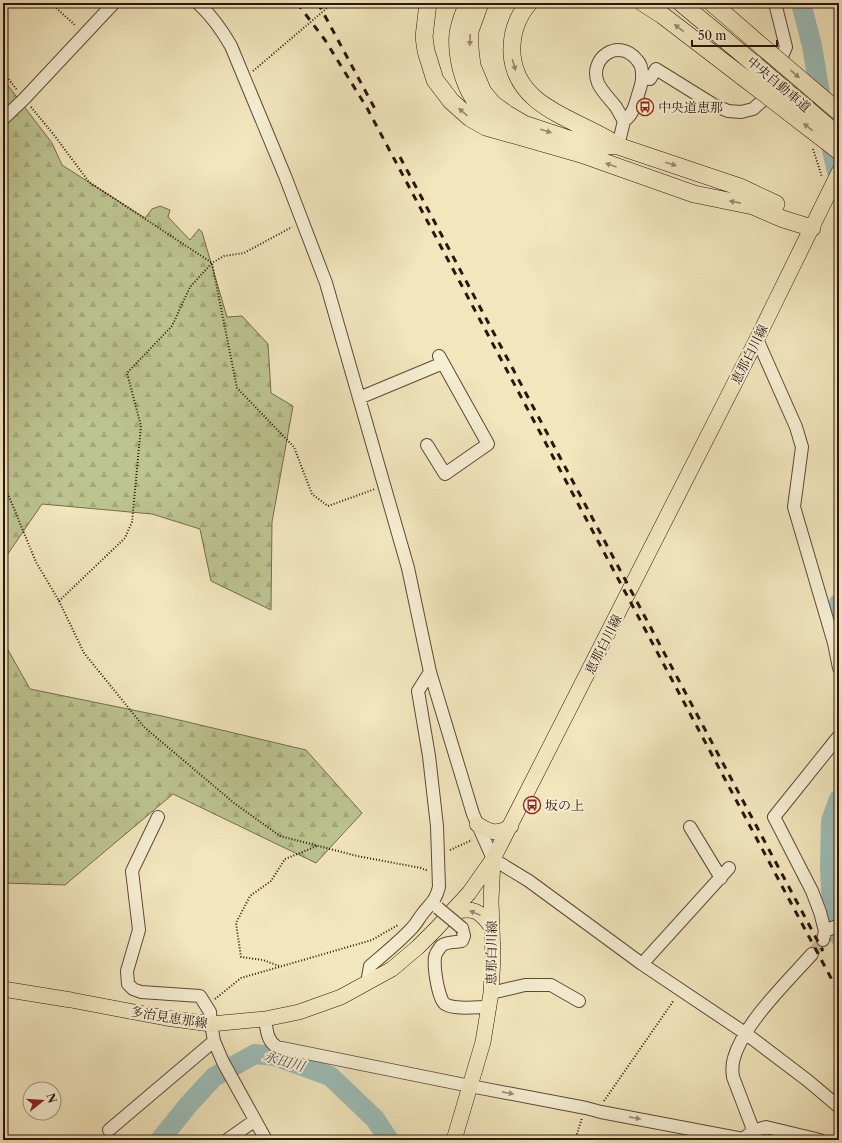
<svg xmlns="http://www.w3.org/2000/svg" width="842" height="1143" viewBox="0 0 842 1143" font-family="'Libre Caslon Text','Noto Serif JP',serif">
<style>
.forest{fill:url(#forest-firs);stroke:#746c4e}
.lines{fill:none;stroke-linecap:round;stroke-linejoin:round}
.river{stroke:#9cbeb8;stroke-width:20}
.minor-tunnel{stroke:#cabc9a;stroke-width:12;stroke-dasharray:12 6;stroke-linecap:butt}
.minor-casing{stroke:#5d4939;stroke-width:14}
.major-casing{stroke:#2b150d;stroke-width:16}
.highway-casing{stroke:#2b150d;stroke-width:18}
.path{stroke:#2b150d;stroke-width:2;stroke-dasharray:1 2;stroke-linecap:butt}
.minor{stroke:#f7efd4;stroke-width:12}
.major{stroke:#f2e6bd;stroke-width:15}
.highway{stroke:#f2e6bd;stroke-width:17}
.rail{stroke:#2b150d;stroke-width:3;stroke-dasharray:7 7;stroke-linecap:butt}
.minor-bridge-casing{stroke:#5d4939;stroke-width:14;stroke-linecap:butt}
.highway-bridge-casing{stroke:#2b150d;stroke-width:18;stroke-linecap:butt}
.minor-bridge{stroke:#f7efd4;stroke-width:12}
.highway-bridge{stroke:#f2e6bd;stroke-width:17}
.oneway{fill:#98886e}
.oneway2{fill:#9b8d7a}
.labels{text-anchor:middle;stroke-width:4;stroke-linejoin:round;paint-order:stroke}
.street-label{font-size:13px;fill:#2b150d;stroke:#f7efd4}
.poi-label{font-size:13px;fill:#2b150d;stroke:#f7efd4;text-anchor:start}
.water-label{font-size:14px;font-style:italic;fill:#535049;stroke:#f7efd4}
</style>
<defs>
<pattern id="forest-firs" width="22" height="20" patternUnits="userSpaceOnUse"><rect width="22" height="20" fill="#bcc490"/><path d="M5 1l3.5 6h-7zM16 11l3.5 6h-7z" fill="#a2a87b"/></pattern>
</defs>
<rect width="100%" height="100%" fill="#f2e6bd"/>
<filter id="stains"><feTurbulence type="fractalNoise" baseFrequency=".005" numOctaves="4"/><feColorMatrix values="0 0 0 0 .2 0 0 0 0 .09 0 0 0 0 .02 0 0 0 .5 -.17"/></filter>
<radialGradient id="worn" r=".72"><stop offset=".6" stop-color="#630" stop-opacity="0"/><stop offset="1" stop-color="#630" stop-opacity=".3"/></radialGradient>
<path class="forest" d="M3 79 52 143 62 165 145 218 152 209 160 206 170 210 168 217 190 240 199 229 202 232 227 317 242 316 268 344 271 393 293 406 272 522 271 610 211 581 200 529 152 514 42 504 3 561Z
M3 641 30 689 162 716 306 750 362 813 316 863 173 794 65 885 3 883Z"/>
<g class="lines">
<path class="river" d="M801 3 812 46 823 112 839 180
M839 603 836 613 839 624
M839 799 831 821 830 867 832 911 839 936
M160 1140 189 1104 214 1077 255 1054 275 1056 330 1076 375 1119 389 1140"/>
<path class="minor-tunnel" d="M812 954 823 940"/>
<g class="minor-casing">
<path id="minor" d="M198 3C212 16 222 30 231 46L285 176 326 283 408 568 430 672 473 814 493 859 529 881 642 964 745 1033 807 1080 839 1107
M775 3 786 47 777 68
M642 78 650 79 656 69 714 105 728 111 741 112 753 109 762 101 768 87
M3 119 24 99 114 3
M618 146 624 121C621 116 619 112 616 107 610 99 602 92 598 83 588 58 619 37 637 60 640 63 642 69 642 74 643 81 640 88 638 95 635 105 633 115 624 121
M757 339 796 427 802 447 794 507 834 643 839 668
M359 398 443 363
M427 445 445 474 488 444 439 356
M158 817 132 871 139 930 127 971 128 984 133 989 141 992 200 996 210 1012 211 1024 214 1041 223 1062 266 1140
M690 827 721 878
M462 928 464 936 462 941C454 943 447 941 441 946 440 948 437 951 436 954 432 961 438 999 445 1004 454 1010 477 1007 488 1007
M825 931 839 925
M823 940 825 931 820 912 812 891 774 817 839 736
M642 964 729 868
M367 983 370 966C384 954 399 942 412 928 416 924 419 918 423 913 431 903 436 900 439 887L437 826 429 756 418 691 430 672
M491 993 525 985H551L579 1001
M265 1019C267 1031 267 1041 277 1047L470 1086 586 1108 601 1112 743 1139 753 1131 766 1127 820 1140
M109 1130 214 1041
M227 1140 254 1121
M757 1140 733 1077C732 1070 732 1064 734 1058 744 1023 788 981 812 954"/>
</g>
<g class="major-casing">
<path id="major" d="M477 824C491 833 497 835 511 826
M452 912C473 907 480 910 492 928
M3 989 71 1000 166 1018 211 1024 265 1019 299 1012 341 997 392 969 418 947 436 929 469 893 493 859
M454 1140 483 1042 491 993 493 957 491 901 493 859 757 339 839 172"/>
</g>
<g class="highway-casing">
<path id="highway" d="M428 3 424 37 426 51 435 80 451 101 470 118 486 127 581 154 694 194 753 206 783 219 812 228
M468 3C464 12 460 22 458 33 456 54 462 81 474 99 481 110 491 119 501 129
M480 3 470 31V48L472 66 483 92 493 104 507 114 524 124 569 139 594 145 618 146 740 187 776 204
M529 3C517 17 511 35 512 54 516 109 579 119 617 145
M643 3 662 15 743 77
M681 3 753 63
M712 3 765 49"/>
</g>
<path class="path" d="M53 3 55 7 76 26
M253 71 333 3
M3 72 17 90
M31 107 54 135 89 182 212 263 237 388 294 447 312 494 328 506 375 489
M813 149 822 177
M3 482 36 562 59 601 84 653 144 727 234 803 280 836 357 856 421 868 428 871
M59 601 125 538 132 522 141 426 127 373 172 326 190 287 212 263 224 256 244 253 292 227
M450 850 472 840
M279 966 263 960 241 957 236 923 250 896 271 881 285 859 317 846
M215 999 241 978 372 940 398 925
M604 1101 674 1000
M575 1140 582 1118"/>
<use href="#minor" class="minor"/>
<use href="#major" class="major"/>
<use href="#highway" class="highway"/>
<path class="rail" d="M297 3 325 40 367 108 839 993
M318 3 375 109
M400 157 823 951"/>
<g class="minor-bridge-casing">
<path id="minor-bridge" d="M438 908 462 928"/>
</g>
<g class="highway-bridge-casing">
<path id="highway-bridge" d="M765 49 839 112
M753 63 839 136
M743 77 839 151"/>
</g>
<use href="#minor-bridge" class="minor-bridge"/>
<use href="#highway-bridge" class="highway-bridge"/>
</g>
<defs><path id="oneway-solid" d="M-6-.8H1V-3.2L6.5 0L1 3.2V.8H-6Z"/></defs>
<g class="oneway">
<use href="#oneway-solid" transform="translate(679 28) rotate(-143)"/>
<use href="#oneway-solid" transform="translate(470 40) rotate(92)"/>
<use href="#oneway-solid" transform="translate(514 65) rotate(74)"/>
<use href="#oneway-solid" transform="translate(795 74) rotate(41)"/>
<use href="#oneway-solid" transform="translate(463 112) rotate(-139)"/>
<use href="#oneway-solid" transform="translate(808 127) rotate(-142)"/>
<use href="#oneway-solid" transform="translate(546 131) rotate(18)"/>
<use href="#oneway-solid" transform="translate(671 164) rotate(18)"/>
<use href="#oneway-solid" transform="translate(611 165) rotate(-161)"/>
<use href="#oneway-solid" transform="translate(735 202) rotate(-169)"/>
<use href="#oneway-solid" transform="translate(475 913) rotate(-158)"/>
</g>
<g class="oneway2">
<use href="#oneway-solid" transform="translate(508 1093) rotate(11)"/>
<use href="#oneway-solid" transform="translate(635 1118) rotate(11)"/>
</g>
<defs>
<g id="bus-ring" transform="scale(0.9)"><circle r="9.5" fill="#f7efd4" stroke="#8f2418" stroke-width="1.5"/><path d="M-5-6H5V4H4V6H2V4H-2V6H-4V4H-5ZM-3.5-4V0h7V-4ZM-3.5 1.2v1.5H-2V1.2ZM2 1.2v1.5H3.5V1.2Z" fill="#8f2418"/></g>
</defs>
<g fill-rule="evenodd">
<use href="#bus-ring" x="645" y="107"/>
<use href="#bus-ring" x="532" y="805"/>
</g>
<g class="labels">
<g class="street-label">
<text transform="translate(779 84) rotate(40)" y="5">中央自動車道</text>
<text transform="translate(749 354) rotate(-63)" y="5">恵那白川線</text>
<text transform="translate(603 644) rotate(-63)" y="5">恵那白川線</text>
<text transform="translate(491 953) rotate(-89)" y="5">恵那白川線</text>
<text transform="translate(169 1017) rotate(9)" y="5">多治見恵那線</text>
</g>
<g class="poi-label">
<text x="658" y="112">中央道恵那</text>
<text x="545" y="810">坂の上</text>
</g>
<g class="water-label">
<text transform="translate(284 1061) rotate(16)" y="5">永田川</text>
</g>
</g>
<rect width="842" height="1143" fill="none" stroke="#f2e6bd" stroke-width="16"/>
<rect x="4" y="4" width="834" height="1135" fill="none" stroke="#2b150d" stroke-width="2"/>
<rect x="8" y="8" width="826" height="1127" fill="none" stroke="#2b150d"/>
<g transform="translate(42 1101) rotate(73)"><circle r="19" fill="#f7efd4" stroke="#a59884"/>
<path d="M0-3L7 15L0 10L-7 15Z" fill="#8f2418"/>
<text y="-6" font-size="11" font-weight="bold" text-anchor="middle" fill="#2b150d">N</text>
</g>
<path d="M692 40v6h85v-6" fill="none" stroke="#2b150d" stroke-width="2"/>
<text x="698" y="40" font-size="12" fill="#2b150d" stroke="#f7efd4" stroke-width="3" paint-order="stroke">50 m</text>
<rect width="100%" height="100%" filter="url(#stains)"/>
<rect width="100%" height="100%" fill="url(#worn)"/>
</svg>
